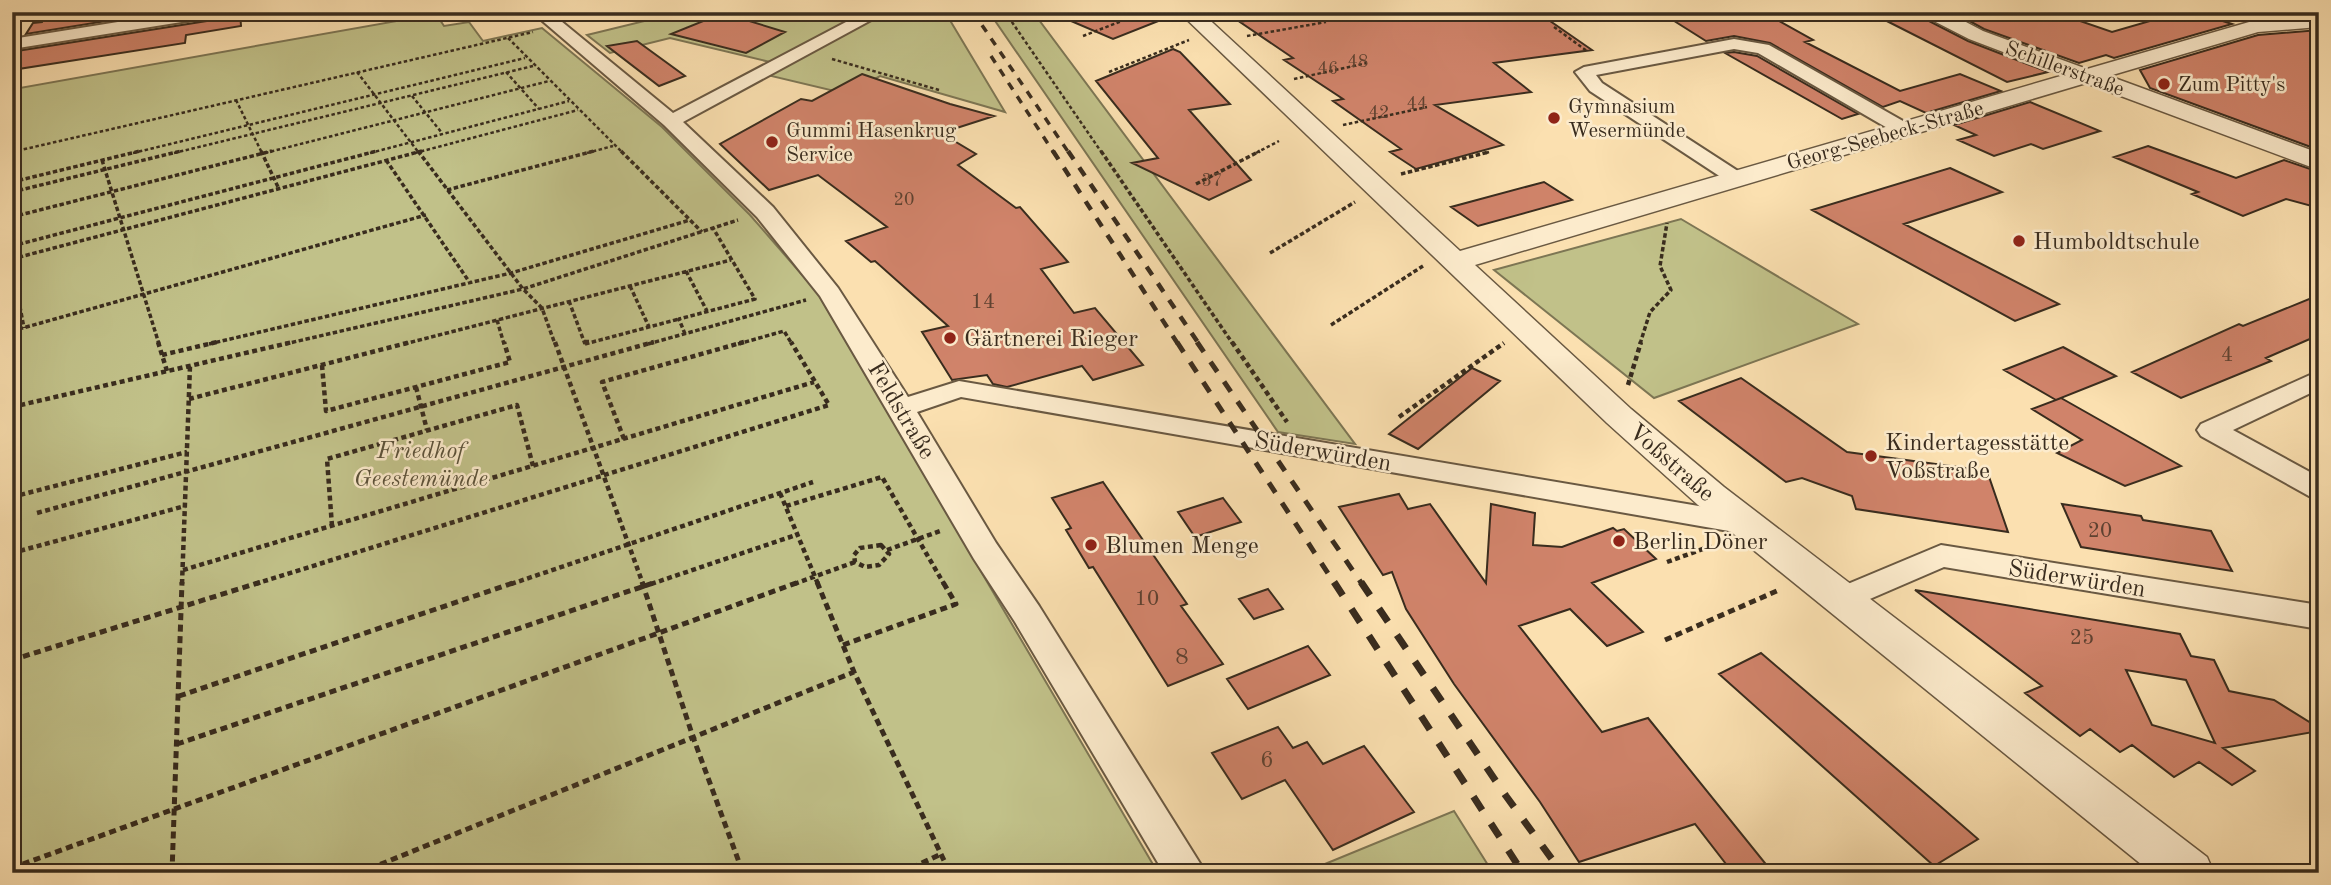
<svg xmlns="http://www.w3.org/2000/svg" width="2331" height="885" viewBox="0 0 2331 885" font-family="'Old Standard TT',serif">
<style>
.green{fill:#c1c189;stroke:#7d7654;stroke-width:2}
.building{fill:#d0836a;stroke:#392c1e;stroke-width:2;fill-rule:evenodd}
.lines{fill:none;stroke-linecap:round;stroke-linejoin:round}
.minor-casing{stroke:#6a5942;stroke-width:4}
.tertiary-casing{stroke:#6a5942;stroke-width:3}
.path-far3{stroke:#392c1e;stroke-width:2.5;stroke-dasharray:3.5 2.5;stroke-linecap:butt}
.path-far2{stroke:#392c1e;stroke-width:3.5;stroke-dasharray:4.5 2.5;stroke-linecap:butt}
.path-far1{stroke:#392c1e;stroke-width:4.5;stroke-dasharray:5 3.5;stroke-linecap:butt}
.path{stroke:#392c1e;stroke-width:5;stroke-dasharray:7 4.5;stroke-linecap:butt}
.minor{fill:#fcebcc;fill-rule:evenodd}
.tertiary{fill:#fcebcc;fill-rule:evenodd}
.rail-far3{stroke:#392c1e;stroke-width:3.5;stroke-dasharray:8 8;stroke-linecap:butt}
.rail-far2{stroke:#392c1e;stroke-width:4.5;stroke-dasharray:10 10;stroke-linecap:butt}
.rail-far1{stroke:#392c1e;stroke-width:5;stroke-dasharray:12 12;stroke-linecap:butt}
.rail{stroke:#392c1e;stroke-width:7;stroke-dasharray:16 16;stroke-linecap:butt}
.poi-dot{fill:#8f2418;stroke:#fcebcc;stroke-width:2.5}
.labels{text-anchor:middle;stroke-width:5;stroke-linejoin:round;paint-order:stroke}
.far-number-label{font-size:18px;fill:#5f4231}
.far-street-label{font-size:21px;fill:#392c1e;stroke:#fcebcc}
.far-poi-label{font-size:21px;fill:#392c1e;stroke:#fcebcc;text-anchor:start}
.number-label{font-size:21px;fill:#5f4231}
.poi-label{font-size:24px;fill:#392c1e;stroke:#fcebcc;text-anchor:start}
.street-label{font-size:24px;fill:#392c1e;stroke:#fcebcc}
.park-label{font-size:24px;font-style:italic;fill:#5b5139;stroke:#fcebcc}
.near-number-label{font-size:24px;fill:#5f4231}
</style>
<rect width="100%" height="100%" fill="#fbe0b0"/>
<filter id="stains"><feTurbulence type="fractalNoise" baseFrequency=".00286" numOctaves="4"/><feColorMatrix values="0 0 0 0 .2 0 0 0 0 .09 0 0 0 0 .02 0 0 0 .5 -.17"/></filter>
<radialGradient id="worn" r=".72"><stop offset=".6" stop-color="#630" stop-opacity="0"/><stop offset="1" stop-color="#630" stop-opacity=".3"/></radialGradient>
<path class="green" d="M656 12H866L774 63 670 38 610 53 587 35 661 17Z
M886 12H945L1005 112 880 76 847 94 767 75Z
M989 12H1033L1355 444 1278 432Z
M436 14 444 26 469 22 483 41 542 28 662 127 750 215 817 292 1158 873H12L14 89Z
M1681 219 1858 324 1654 398 1494 270Z
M1454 811 1493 873H1303Z"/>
<path class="building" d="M57 12H162L26 34 33 23 42 22 44 17 55 16Z
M224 12H240L241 26 186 35 185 43 12 70V59L17 51 213 20Z
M1050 12H1176V14L1113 39Z
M1289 12H1537L1592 50 1494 63 1531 92 1435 105 1503 145 1416 169 1390 152 1401 149 1333 101 1343 99 1284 60 1293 58 1240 22Z
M1660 12H1763L1813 40 1805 42 1900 91 1960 74 2001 91 1926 113 1900 101 1883 107 1770 43 1734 36 1706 41Z
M1869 12H1919L1923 18 1968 41 2048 72 2007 82Z
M1953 12H2054L2112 32 2181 12H2195L2232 24 2114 58 2106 55 2079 63 1984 29Z
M723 13 785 32 746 53 671 34Z
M2319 30V150L2150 88 2140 70 2258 35Z
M637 41 685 76 659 86 607 46Z
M1173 49 1180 52 1230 104 1189 110 1251 180 1209 200 1132 163 1158 158 1096 81Z
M1734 52 1757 56 1858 114 1842 119 1725 53Z
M862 74 950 104 994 116 941 133 976 154 958 165 1016 208 1020 207 1068 262 1041 269 1074 313 1095 308 1143 365 1093 380 1082 366 1007 387 993 384 987 375 952 380 922 332 948 326 875 261 871 262 846 241 887 227 818 175 769 190 720 144 801 99 812 101Z
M2030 102 2100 131 2043 149 2031 144 1994 156 1958 140 1976 135 1954 125Z
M2148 146 2236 178 2284 160 2319 172V208L2286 199 2243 216 2192 194 2198 192 2114 157Z
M1950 168 2002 192 1904 224 2059 304 2015 321 1812 210Z
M1544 182 1572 200 1478 226 1451 207Z
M2319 295V335L2266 358 2271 361 2181 398 2132 372 2239 324 2243 326Z
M2063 347 2116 376 2056 400 2004 370Z
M1472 368 1500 381 1418 449 1389 434Z
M1741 378 1847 452 1987 471 2008 532 1856 509 1852 496 1802 478 1786 482 1679 401Z
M2061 398 2181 466 2125 486 2057 453 2082 440 2032 409Z
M1103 482 1187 604 1181 606 1223 664 1168 686 1093 567 1089 568 1066 530 1071 528 1052 498Z
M1399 494 1408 509 1430 504 1486 583 1491 504 1535 513 1533 545 1562 547 1613 528 1617 531 1624 529 1656 559 1592 583 1643 632 1607 646 1570 609 1519 626 1602 732 1648 718 1773 873H1733L1695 824 1579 862 1540 802 1454 684 1406 609 1392 572 1383 575 1339 507Z
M1223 498 1241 522 1195 537 1178 512Z
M2062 504 2141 516 2143 520 2211 531 2232 571 2081 547Z
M1268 589 1283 609 1254 619 1239 599Z
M1915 590 2180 634 2191 656 2214 660 2229 691 2274 700 2319 728V731L2223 748 2255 771 2232 785 2199 762 2174 777 2132 745 2120 752 2090 729 2080 736 2025 693 2042 686ZM2126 670 2186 680 2215 743 2152 725Z
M1308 646 1330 675 1248 709 1227 679Z
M1761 653 1940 806 1978 839 1934 866 1719 674Z
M1278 727 1293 748 1307 742 1323 764 1364 746 1414 812 1333 850 1285 780 1242 799 1212 753Z"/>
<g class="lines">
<g class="minor-casing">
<path id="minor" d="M180 12H221L213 17 12 49V39Z
M532 12H550L673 113 865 12H886L683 122 773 207 838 288 908 397 959 381 1746 514 1757 517 1761 524 1757 531 1746 534 961 397 917 412 996 543 1039 606 1206 873H1164L1015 622 974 559 820 296 757 217 664 125Z
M1734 39 1769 45 1910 125 1913 129 1903 135 1896 133 1758 53 1734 49 1596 75 1602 83 1744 175 1747 179 1744 183H1730L1590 91 1575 72 1584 67Z
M2319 371V389L2233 430 2319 477V499L2309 496 2201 436 2197 430 2201 424Z
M1941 545 2319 605V629L1944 567 1842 611 1831 607 1826 599 1831 591Z"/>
</g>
<g class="tertiary-casing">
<path id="tertiary" d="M1179 12H1201L1460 251 2064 75 1969 39 1924 16 1921 12H1947L1983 31 2087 69 2256 20 2319 15V27L2258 32 2109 76 2319 153V170L2086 83 1475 265 1631 409 1724 487 2207 857 2214 873H2152L1698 505 1607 423Z"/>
</g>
<path class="path-far3" d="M1005 12 1102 153
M1554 27 1587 51
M1083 36 1145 12
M1247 36 1326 22
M508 38 623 153
M832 59 939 90
M357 72 419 153
M506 72 539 109
M1109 72 1189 40
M1294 79 1367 63
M412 96 442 133
M236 100 262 153
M1343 125 1427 107
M12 152 533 32
M133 153 525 58
M174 153 533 66
M265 153 549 81
M370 153 569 101
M415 153 578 110
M587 153 613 146
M1256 153 1279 141
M1486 153 1489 152"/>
<path class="path-far2" d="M261 151 279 189
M418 151 523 289 542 308 555 344
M621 151 702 232
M1101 151 1233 344
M12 152 16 151
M102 160 159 344
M386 160 470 283
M1401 174 1489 152
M12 182 140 151
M1196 184 1260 151
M447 190 594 151
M12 192 181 151
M12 217 272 151
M12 246 377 151
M1270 253 1355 202
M12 259 422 151
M12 265 24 328
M686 271 707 311
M630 286 649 327
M569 301 585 344
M497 320 504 344
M1331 325 1423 266
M12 331 426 215
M685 334 679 319 755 299 713 228
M209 344 511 273 690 220
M285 344 523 289 738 220
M404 344 731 260
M585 344 679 319
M648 344 806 300
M738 344 784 331 792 344
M1640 344 1650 312 1671 290 1660 266 1667 223"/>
<path class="path-far1" d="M158 342 167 371
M555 342 643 584
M584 342H592
M1232 342 1287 422
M162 355 217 342
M322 365 326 411 510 362 504 342
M1628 385 1641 342
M416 387 427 430
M189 399 411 342
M12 407 293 342
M1399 417 1504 343
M624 439 602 382 744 342
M780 493 818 584
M12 497 187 452
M786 506 882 477 944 584
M37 513 654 342
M332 526 327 459 517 405 533 466
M881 545 889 554 879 565 865 567 855 562 854 555 860 548Z
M887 550 943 530
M12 553 185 506
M1667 562 1714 545
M183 570 814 382
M182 584 190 366
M255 584 829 405 791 342
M511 584 813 482
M651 584 799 534
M794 584 855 562"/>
<path class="path" d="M642 582 693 737 743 873
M817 582 854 672
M1665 640 1779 590
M843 645 956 604 943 582
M12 660 261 582
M179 696 516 582
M177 744 656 582
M12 868 799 582
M172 873 182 582
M359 873 854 672 950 873
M901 873 941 854"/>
<use href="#minor" class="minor"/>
<use href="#tertiary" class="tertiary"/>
<path class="rail-far3" d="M973 12 1069 153
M991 56 1054 153"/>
<path class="rail-far2" d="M1053 151 1178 344
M1068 151 1199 344"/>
<path class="rail-far1" d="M1177 342 1335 584
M1197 342 1362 584"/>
<path class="rail" d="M1334 582 1523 873
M1361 582 1506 796 1562 873"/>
</g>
<g class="poi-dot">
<circle cx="2164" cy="84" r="7"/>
<circle cx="1554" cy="118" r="7"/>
<circle cx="772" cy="142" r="7"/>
<circle cx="2019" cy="241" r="7"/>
<circle cx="950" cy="338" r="7"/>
<circle cx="1871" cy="456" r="7"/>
<circle cx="1619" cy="541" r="7"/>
<circle cx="1091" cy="545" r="7"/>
</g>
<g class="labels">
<g class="far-number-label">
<text x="1358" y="67">48</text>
<text x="1328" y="74">46</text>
<text x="1417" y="109">44</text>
<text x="1379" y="118">42</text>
<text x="1212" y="186">37</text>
<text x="904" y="205">20</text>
</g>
<g class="far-street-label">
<text transform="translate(2065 68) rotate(20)" y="7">Schillerstraße</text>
<text transform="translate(1885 135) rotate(-16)" y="7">Georg-Seebeck-Straße</text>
</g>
<g class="far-poi-label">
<text x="2178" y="91">Zum Pitty's</text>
<text x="1568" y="113">Gymnasium<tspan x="1568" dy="24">Wesermünde</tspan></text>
<text x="786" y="137">Gummi Hasenkrug<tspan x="786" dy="24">Service</tspan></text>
</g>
<g class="number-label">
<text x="983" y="308">14</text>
<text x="2227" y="361">4</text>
<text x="2100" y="537">20</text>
<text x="1147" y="605">10</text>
<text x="2082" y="644">25</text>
</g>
<g class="poi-label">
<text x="2033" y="249">Humboldtschule</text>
<text x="964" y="346">Gärtnerei Rieger</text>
<text x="1885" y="450">Kindertagesstätte<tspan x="1885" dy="28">Voßstraße</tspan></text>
<text x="1633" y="549">Berlin Döner</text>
<text x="1105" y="553">Blumen Menge</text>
</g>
<g class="street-label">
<text transform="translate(902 410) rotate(59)" y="8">Feldstraße</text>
<text transform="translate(1323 451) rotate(10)" y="8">Süderwürden</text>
<text transform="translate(1672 462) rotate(41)" y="8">Voßstraße</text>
<text transform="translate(2077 578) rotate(9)" y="8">Süderwürden</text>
</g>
<g class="park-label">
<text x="421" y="458">Friedhof<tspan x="421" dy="28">Geestemünde</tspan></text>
</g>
<g class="near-number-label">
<text x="1182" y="664">8</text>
<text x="1267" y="767">6</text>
</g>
</g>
<rect width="2331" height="885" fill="none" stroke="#fbe0b0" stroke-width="42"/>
<rect x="14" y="14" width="2303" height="857" fill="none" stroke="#392c1e" stroke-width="3.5"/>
<rect x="21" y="21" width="2289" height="843" fill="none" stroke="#392c1e" stroke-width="2"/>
<rect width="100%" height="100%" filter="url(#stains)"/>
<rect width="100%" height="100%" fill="url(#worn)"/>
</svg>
